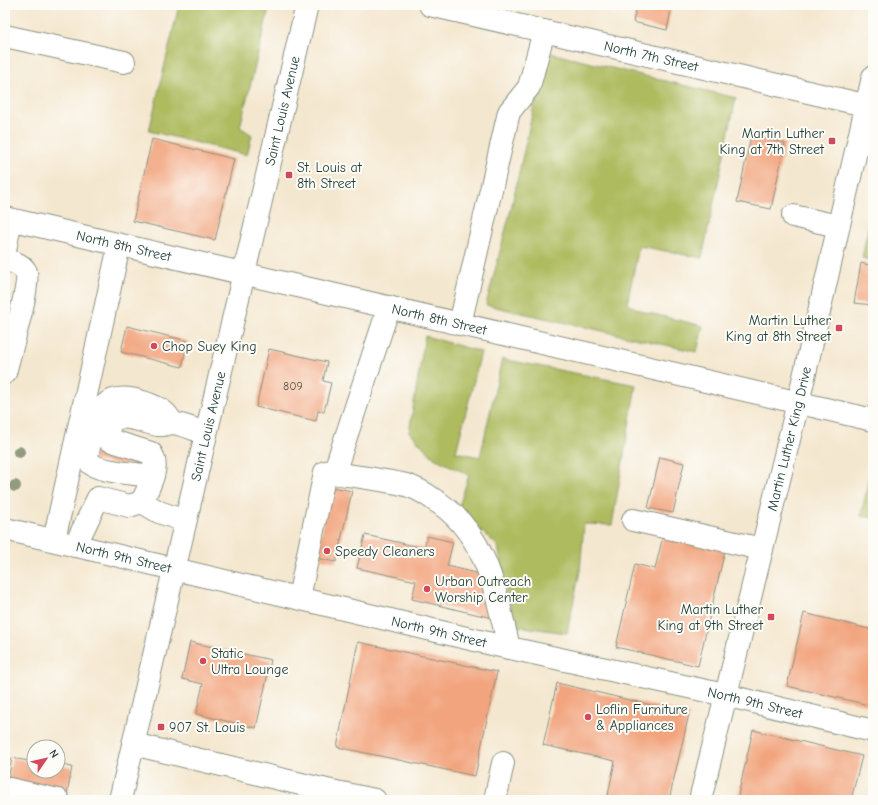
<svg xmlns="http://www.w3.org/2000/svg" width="878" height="805" viewBox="0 0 878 805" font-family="'Comic Neue',sans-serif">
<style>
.green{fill:#aebb5e;stroke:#667c49}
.building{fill:#f2a47e}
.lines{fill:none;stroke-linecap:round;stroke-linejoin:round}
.minor-casing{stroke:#8a9282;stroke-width:24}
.major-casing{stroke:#8a9282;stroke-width:24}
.minor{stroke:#fff;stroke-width:22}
.major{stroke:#fff;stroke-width:22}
.tree{fill:#939b7f}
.poi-dot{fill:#d1495b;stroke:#fdfcf7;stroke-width:1.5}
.labels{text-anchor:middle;stroke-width:4;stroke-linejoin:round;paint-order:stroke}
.number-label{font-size:12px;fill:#545746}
.street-label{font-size:14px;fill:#1f3d34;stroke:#fdfcf7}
.poi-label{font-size:14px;fill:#1f3d34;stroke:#fdfcf7;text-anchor:start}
</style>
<rect width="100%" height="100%" fill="#fdfcf7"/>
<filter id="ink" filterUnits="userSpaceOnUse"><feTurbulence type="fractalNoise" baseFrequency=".025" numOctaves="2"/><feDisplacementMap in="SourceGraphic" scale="8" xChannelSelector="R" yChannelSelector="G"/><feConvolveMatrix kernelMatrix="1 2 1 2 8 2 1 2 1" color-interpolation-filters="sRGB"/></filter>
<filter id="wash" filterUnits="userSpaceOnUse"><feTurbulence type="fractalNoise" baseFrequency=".012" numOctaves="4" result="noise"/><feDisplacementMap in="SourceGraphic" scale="16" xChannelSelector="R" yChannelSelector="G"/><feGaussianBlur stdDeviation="0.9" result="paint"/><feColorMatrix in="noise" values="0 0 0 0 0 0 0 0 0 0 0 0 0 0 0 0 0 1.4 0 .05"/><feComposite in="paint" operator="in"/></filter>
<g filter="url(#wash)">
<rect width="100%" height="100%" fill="#f4e7cf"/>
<path class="green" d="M179 5H270L240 127 252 135 247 155 149 131Z
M546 52 736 98 702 258 639 246 627 304 645 312 703 326 697 352 486 305 510 213Z
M873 205V261L862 258Z
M425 336 481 352 456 452 480 457 502 359 636 385 612 525 584 524 580 571 567 633 516 626 505 586 498 546 469 520 459 506 469 475 434 458 409 432Z
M873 458V518L861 516Z"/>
<g id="blocks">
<path class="building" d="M637 5H672L667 30 633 22Z
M751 136 785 143 771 209 737 202Z
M152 139 234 159 215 240 133 221Z
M861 263 873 266V305L854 303Z
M127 326 188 341 182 367 121 352Z
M269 349 327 362 323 381 331 383 324 412 318 411 316 421 256 407Z
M96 446 140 455 138 469 93 460Z
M660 457 684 463 673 513 648 508Z
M332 487 352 491 336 562 316 558Z
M365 535 424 548 427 536 453 542 447 566 480 574 492 618 412 599 416 581 357 568Z
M663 536 725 550 698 666 616 647 635 564 655 569Z
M804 613 873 630V706L787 686Z
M190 642 271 660 256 728 196 714 203 684 182 679Z
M358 642 497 672 475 776 337 747Z
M557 683 689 714 669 800H607L615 761 543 745Z
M753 730 862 756 851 800H737Z
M12 758 34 762V771H58V764L72 767 67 794 8 781Z"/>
</g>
</g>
<g filter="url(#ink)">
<use href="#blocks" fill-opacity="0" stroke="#8a9282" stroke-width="1"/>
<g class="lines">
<g class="minor-casing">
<g id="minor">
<path id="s1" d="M430 5 873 107"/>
<path d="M5 36 124 62"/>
<path d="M793 216 838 226"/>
<path id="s2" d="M5 218 873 420"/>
<path d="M5 250 11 220"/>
<path d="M5 259C13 262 22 264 26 272 31 284 9 356 5 373"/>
<path d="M460 324 509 112 529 87 544 31"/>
<path d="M334 473 389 307"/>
<path d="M152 476C139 474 103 472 93 465 89 463 88 459 87 455 97 418 97 386 146 403 158 408 166 410 172 423"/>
<path d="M142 502 159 512 185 521"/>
<path d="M633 520 762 549"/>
<path d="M54 540 119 246"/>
<path d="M75 546 98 498 129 506 142 502C148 487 161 468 151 453L109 440C108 435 108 432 109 428 113 407 146 424 158 425 164 426 169 423 173 423 184 425 196 430 206 433"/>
<path d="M299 598 325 472C352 476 380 479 406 485 416 488 425 493 433 499 486 531 496 592 509 648"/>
<path d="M133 744 322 789 319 800"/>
<path d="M5 788 58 800"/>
<path d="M322 789 375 800"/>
<path id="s3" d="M120 800 307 5"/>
<path d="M495 800 503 763"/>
</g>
</g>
<g class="major-casing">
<g id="major">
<path id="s4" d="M5 529 496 645 725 695 873 731"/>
<path id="s5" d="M700 800 798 403 873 77"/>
</g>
</g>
<use href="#minor" class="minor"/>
<use href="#major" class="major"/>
</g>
<g class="tree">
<circle cx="19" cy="452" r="6"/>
<circle cx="15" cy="486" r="6"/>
</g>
</g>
<g class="poi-dot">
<rect x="828" y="137" width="8" height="8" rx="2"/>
<rect x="285" y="171" width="8" height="8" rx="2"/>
<rect x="835" y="324" width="8" height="8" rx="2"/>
<circle cx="154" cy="346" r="4"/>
<circle cx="327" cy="551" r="4"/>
<circle cx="427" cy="589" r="4"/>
<rect x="767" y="613" width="8" height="8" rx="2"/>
<circle cx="203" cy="661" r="4"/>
<circle cx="588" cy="717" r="4"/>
<rect x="157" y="723" width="8" height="8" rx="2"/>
</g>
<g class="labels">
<g class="number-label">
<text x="293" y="390">809</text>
</g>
<g class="street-label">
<text dy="5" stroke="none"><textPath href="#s1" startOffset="227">North 7th Street</textPath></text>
<text dy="5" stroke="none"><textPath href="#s3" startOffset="708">Saint Louis Avenue</textPath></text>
<text dy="5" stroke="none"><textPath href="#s2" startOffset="122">North 8th Street</textPath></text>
<text dy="5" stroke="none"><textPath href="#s2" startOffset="446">North 8th Street</textPath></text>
<text dy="5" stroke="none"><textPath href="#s3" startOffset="384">Saint Louis Avenue</textPath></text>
<text dy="5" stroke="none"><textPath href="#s5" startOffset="372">Martin Luther King Drive</textPath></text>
<text dy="5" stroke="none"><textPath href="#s4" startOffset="122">North 9th Street</textPath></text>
<text dy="5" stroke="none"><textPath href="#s4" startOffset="446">North 9th Street</textPath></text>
<text dy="5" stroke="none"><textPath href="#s4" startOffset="770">North 9th Street</textPath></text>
</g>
<g class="poi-label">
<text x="824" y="138" text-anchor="end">Martin Luther<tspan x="824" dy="16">King at 7th Street</tspan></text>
<text x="297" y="172">St. Louis at<tspan x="297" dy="16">8th Street</tspan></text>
<text x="831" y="325" text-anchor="end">Martin Luther<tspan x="831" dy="16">King at 8th Street</tspan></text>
<text x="162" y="351">Chop Suey King</text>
<text x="335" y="556">Speedy Cleaners</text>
<text x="435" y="586">Urban Outreach<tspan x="435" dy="16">Worship Center</tspan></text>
<text x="763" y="614" text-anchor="end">Martin Luther<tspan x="763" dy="16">King at 9th Street</tspan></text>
<text x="211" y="658">Static<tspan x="211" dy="16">Ultra Lounge</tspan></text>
<text x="596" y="714">Loflin Furniture<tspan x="596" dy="16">&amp; Appliances</tspan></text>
<text x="169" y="732">907 St. Louis</text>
</g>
</g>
<rect width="878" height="805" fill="none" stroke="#fdfcf7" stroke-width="20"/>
<g transform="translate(46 759) rotate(56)"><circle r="19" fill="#fdfcf7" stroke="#a4b0a9"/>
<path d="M0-3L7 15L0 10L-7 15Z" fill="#d1495b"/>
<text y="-6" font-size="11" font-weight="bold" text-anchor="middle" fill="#1f3d34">N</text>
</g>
</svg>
